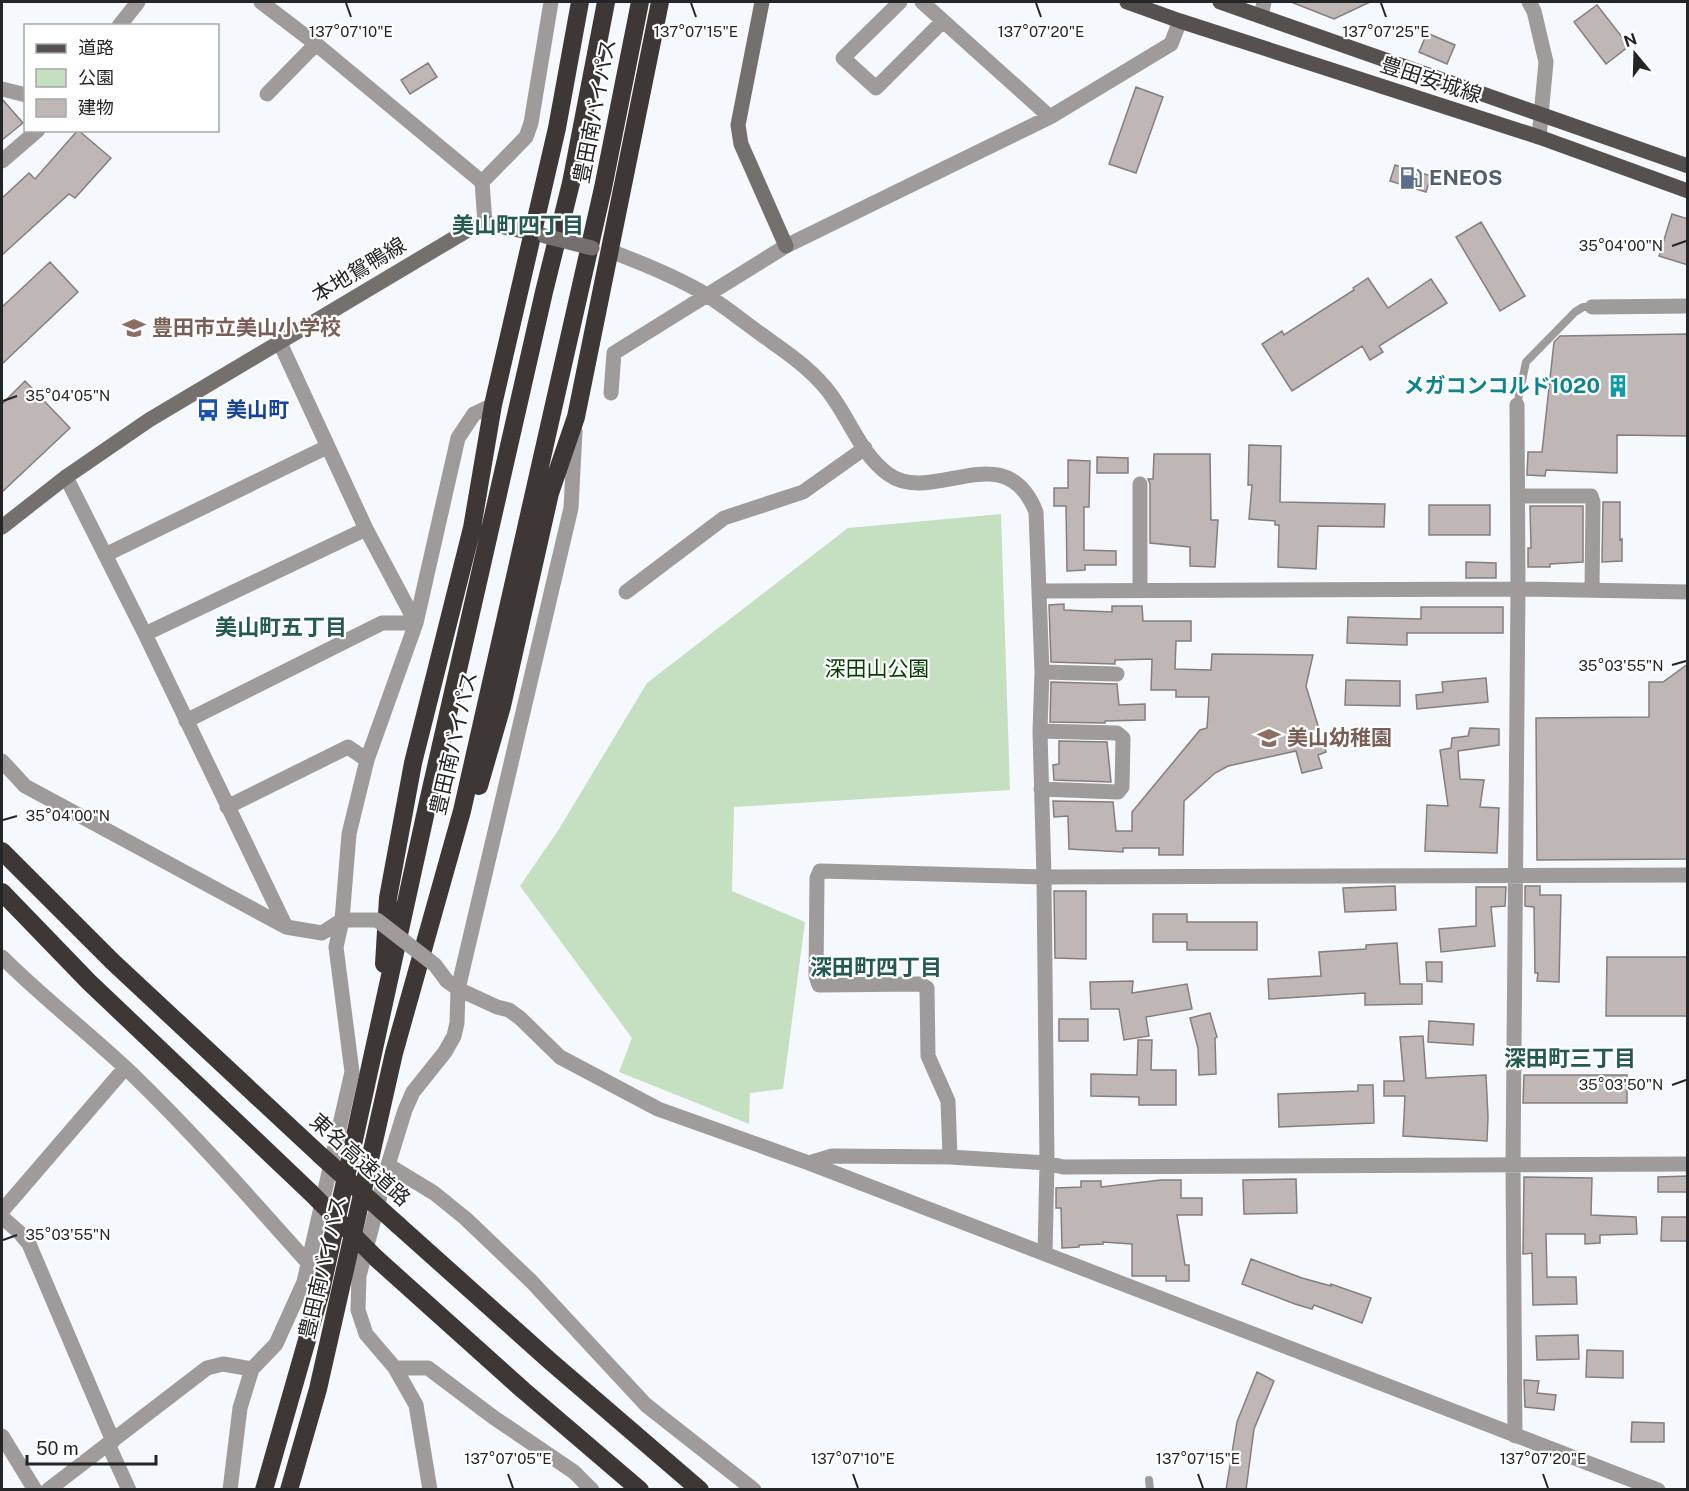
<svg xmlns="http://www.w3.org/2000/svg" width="1689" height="1491" viewBox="0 0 1689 1491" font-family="'Public Sans','Noto Sans JP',sans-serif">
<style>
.green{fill:#c4e0c0}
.building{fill:#beb7b6;stroke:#857e7d;stroke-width:1.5}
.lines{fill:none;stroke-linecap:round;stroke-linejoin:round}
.lane{stroke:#9e9b9a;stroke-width:8}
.street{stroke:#9e9b9a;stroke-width:15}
.secondary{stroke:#74706e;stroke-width:15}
.primary{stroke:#56514f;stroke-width:15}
.highway{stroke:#3d3836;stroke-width:18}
.street-bridge{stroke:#9e9b9a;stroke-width:15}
.secondary-bridge{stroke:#74706e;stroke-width:15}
.highway-bridge{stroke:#3d3836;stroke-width:18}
.ticks{fill:none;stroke:#242527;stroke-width:2}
.labels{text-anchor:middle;stroke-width:4.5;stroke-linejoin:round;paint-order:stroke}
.street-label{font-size:21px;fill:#242527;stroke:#fff}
.service-label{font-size:21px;font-weight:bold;fill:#4e5e75;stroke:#fff;text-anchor:start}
.education-label{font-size:21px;font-weight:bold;fill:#785e54;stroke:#fff;text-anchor:start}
.culture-label{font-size:21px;font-weight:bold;fill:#0d838f;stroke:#fff;text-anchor:end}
.transit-label{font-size:21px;font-weight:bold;fill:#164399;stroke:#fff;text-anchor:start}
.park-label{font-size:21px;fill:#053e00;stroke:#fff}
.neighbourhood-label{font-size:22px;font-weight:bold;fill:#235a51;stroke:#fff}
.ticks-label{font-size:15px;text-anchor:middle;fill:#242527;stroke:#fff;stroke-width:4.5;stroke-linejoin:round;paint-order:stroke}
</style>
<rect width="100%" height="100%" fill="#f5f8fd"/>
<path class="green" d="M1001 514 1010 790 734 807 732 891 805 922 783 1089 750 1093 749 1124 619 1072 632 1038 520 886 559 829 647 683 848 528Z"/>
<path class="building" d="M1291 2H1370L1334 19Z
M1597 5 1629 46 1606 64 1574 22Z
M1427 33 1455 45 1447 64 1419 52Z
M428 63 437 77 410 94 401 80Z
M1136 87 1163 97 1136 173 1109 164Z
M2 99 23 123 2 140Z
M78 130 111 158 75 198 69 194 2 255V198L29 173 35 179Z
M1395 165 1431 176 1426 192 1390 181Z
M1672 214 1688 219V265L1659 256Z
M1481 222 1525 296 1500 311 1456 237Z
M50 262 78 292 2 364V307Z
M1368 278 1388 308 1431 279 1447 303 1379 346 1383 352 1370 360 1362 346 1292 391 1262 344 1282 331 1284 335 1354 290 1353 288Z
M1688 334V436L1617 435V473L1546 470 1545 476 1527 475 1528 452H1542L1554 342 1560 336Z
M25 381 70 428 2 492V404Z
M1249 445 1281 446 1280 502 1385 504 1384 527 1318 526 1316 569 1278 567 1279 525H1275V521L1249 519 1252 485H1248Z
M1154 454H1210L1211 520H1218L1215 567 1190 566V547L1150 543V484L1148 479H1153Z
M1097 457 1128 458V473H1097Z
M1068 460 1090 461 1089 507H1084V550L1116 551V565H1085V570L1067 571 1066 506H1054V488H1068Z
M1603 502H1620V540L1622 539V561L1602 562Z
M1429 505H1490V535H1429Z
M1530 506H1583V562L1550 564V567H1528V548H1531Z
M1466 562 1496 563V578H1466Z
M1064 604V610L1112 612V606H1142L1143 621H1191V641H1176L1175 669 1211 670 1212 654 1313 655 1306 686 1326 752 1318 755 1322 768 1302 773 1296 751 1228 766 1215 773 1184 801 1183 855H1159V848H1123V852L1069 849 1068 816 1054 817 1053 801 1113 802 1116 831H1132V812L1200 730 1207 728 1209 697H1176V690H1151L1152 659 1115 660V664L1051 662 1049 605Z
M1421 607H1503V633H1407V645L1347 643 1348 617 1421 619Z
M1688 664V859L1537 860 1536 718 1649 717V682H1663Z
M1486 678 1488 702 1417 709 1416 695 1443 692 1442 682Z
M1346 680 1400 681V706L1345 705Z
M1051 682 1117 684 1119 705 1145 704V720L1105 721V723L1050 722Z
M1470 728 1499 729V745L1458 751 1460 779 1484 780 1480 807 1499 808 1497 853 1425 851 1427 805 1448 806 1440 750 1451 748 1452 738 1468 736Z
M1059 741 1107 742 1111 782 1054 780 1053 765 1059 764Z
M1395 886 1396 910 1345 912 1343 888Z
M1525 886H1540V895H1561L1559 982 1537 981 1538 973H1535L1534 907 1525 906Z
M1476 887H1506L1505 906 1491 907 1495 946 1441 952 1439 929 1476 926Z
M1054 891H1086V959L1055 958Z
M1153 914H1187V922H1257V950H1187V942H1153Z
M1397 943 1400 984H1422V1004L1365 1005V993L1269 999 1268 979 1321 976 1319 952 1366 949V945Z
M1607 957H1688V1016H1606Z
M1426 962H1442V982L1427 981Z
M1133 981 1132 993 1187 984 1192 1009 1146 1017 1149 1036 1124 1040 1119 1009H1091L1090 982Z
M1210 1013 1217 1037 1215 1038 1216 1074 1199 1075 1198 1048 1190 1018Z
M1059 1019H1088V1041H1059Z
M1429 1021 1474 1024 1473 1045 1428 1042Z
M1423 1036 1426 1078 1486 1075 1488 1117 1487 1141 1403 1136 1405 1096H1384V1081H1404L1400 1037Z
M1138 1040H1152L1151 1070H1176V1105H1139V1097L1091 1096V1074L1137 1075Z
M1524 1075H1627V1103H1523Z
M1358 1085H1373L1374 1123 1279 1127 1278 1094 1358 1091Z
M1688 1176V1192H1658V1177Z
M1524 1177 1592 1178 1591 1215 1636 1217 1637 1234 1600 1235V1243L1585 1244V1234H1546L1547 1277H1576L1577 1304 1533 1305 1532 1253 1523 1254Z
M1296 1179 1297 1213 1244 1214 1243 1180Z
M1161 1180H1181V1198H1202V1215H1177L1185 1265H1189V1281H1166V1276H1132V1244L1103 1242V1244L1079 1245V1247L1062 1248 1061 1208H1056V1188L1081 1187V1181H1101V1187Z
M1662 1217H1688V1241H1661Z
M1251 1259 1302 1278 1331 1286V1284L1371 1298 1362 1323 1314 1305 1312 1309 1295 1304 1242 1284Z
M1578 1335 1579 1359 1537 1360 1536 1336Z
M1587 1350 1623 1351V1378L1586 1377Z
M1257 1372 1274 1381 1254 1429 1246 1490H1226L1237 1422Z
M1524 1380 1539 1381 1537 1393 1556 1395 1554 1410 1525 1407Z
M1632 1422 1664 1423V1442H1631Z"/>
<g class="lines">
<path class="lane" d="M1517 405 1526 362 1575 312 1583 307H1592
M1149 1480 1150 1490"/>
<path class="street" d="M261 2 316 44 482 182 485 223
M900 2 843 58 876 88 943 21
M922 2 1050 117
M1529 2 1534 11 1546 62 1539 137
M1261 16 1264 2
M119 26 138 2
M2 89 26 95
M267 94 316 44
M2 161 38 130
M482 182 526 137 531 123 551 2
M610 251C642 263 675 276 705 294 726 307 745 323 765 337 786 352 807 366 824 386 848 413 858 452 888 474 933 507 1005 433 1036 512L1042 672 1040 731 1044 877 1047 1163 1045 1254
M1592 307 1688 306
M611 393 614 353 786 246 1050 117 1171 44 1180 21
M66 477 145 634 286 927
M1140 484V590
M1518 496H1591L1593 502 1592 590
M105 555 327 447
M1040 591 1518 589 1688 592
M626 592 724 518 803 492 865 448
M145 634 366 529
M1042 672 1117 674
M186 721 382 623H416L366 529 280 343
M1040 731 1117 733 1123 738 1122 787 1118 792 1041 789
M2 761 25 786 286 927 322 933 342 920
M227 807 348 747 367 760
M2 957C43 998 89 1033 131 1073 194 1134 251 1199 309 1264
M447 981 458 989 497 1007 509 1010 520 1018 560 1057 658 1109 809 1163 1658 1490
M950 1157 948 1101 928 1056 927 988 920 984 819 985 816 976 817 878 820 871 1044 877 1688 875
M809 1163 832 1156 950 1157 1047 1163 1063 1167 1688 1164
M388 1165 434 1193 465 1218 531 1281 646 1405 754 1490
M2 1211 125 1068
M2 1217 19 1232 29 1244 113 1441
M395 1368H428L493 1417 574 1472 592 1490
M2 1436 35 1490
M1515 1436 1513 1165 1518 589 1517 405
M108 1444 129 1490
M48 1490 207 1368 223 1364 252 1369
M230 1490 240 1408 252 1369 276 1344 304 1282 352 1072 336 947 342 920 349 834 367 760 416 623 458 438 474 414 493 405
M430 1490 416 1405 395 1368 366 1334 358 1310 359 1276 388 1165 405 1110 413 1092 445 1052 454 1036 457 1023 458 989 571 508 575 431"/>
<path class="secondary" d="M762 2 738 125 741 144 786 246
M2 527 66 477 149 420 473 227 485 223 542 235"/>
<path class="primary" d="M1127 2 1180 21 1539 137 1688 191
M1220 2 1688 166"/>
<path class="highway" d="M479 786 502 706 550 493 576 417 660 2
M2 851 113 962 320 1155
M2 892 89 982 310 1192
M384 964 388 898 413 763 472 528 493 405 557 128 580 2
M398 1225 550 1361 700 1490
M377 1259 523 1390 640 1490
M264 1490 321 1291 428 802 544 292 571 183 606 2
M289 1490 318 1389 394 1053 462 811 603 188 640 2"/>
<path class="street-bridge" d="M342 920H377L435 965 447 981"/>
<path class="secondary-bridge" d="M545 236 592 248"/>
<path class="highway-bridge" d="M320 1155 398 1225
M310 1192 377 1259"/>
</g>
<path class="ticks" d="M346 3 351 17M691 3 696 17M1036 3 1041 17M1381 3 1386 17M1672 246 1686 241M3 401 17 396M1672 665 1686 661M3 820 17 816M1672 1085 1686 1080M3 1240 17 1235M508 1474 513 1488M853 1474 858 1488M1198 1474 1203 1488M1543 1474 1548 1488"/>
<defs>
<g id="fuel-bare" transform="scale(1.8)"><path d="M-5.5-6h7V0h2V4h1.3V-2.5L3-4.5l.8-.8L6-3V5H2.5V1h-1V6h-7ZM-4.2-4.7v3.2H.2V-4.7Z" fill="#5c6f8a" stroke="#fff" stroke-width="2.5" paint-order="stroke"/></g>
<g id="school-bare" transform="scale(1.8)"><path d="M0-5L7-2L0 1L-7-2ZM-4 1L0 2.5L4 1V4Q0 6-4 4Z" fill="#8d6e63" stroke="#fff" stroke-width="2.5" paint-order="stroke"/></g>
<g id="building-bare" transform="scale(1.8)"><path d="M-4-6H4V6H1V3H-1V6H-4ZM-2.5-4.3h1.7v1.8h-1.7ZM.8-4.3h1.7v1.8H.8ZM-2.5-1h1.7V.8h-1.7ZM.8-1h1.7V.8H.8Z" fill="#0f9aa8" stroke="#fff" stroke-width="2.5" paint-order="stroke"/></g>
<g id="bus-bare" transform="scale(1.8)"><path d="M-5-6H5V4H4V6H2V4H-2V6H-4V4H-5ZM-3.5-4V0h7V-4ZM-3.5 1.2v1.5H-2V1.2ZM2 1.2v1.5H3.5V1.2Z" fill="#1a4fb4" stroke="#fff" stroke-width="2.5" paint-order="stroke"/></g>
</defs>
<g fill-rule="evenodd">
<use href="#fuel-bare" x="1411" y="178"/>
<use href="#school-bare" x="134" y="328"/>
<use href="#building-bare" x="1618" y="386"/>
<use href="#bus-bare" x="208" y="410"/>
<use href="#school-bare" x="1269" y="738"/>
</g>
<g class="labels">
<g class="street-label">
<text transform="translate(1431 80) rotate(18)" y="7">豊田安城線</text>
<text transform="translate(595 111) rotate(-79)" y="7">豊田南バイパス</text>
<text transform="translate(359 270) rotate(-31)" y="7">本地鴛鴨線</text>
<text transform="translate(454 743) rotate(-77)" y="7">豊田南バイパス</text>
<text transform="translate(360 1160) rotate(42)" y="7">東名高速道路</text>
<text transform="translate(323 1267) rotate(-77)" y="7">豊田南バイパス</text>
</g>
<g class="service-label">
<text x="1429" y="185">ENEOS</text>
</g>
<g class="education-label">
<text x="152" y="335">豊田市立美山小学校</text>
<text x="1287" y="745">美山幼稚園</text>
</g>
<g class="culture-label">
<text x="1600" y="393">メガコンコルド1020</text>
</g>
<g class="transit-label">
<text x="226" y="417">美山町</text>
</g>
<g class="park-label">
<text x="877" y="676">深田山公園</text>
</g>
<g class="neighbourhood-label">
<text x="518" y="233">美山町四丁目</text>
<text x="281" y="635">美山町五丁目</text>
<text x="876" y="975">深田町四丁目</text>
<text x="1570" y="1066">深田町三丁目</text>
</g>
</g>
<g class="ticks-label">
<text x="351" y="37">137°07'10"E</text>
<text x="696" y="37">137°07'15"E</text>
<text x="1041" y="37">137°07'20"E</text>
<text x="1386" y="37">137°07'25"E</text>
<text x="1621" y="251">35°04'00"N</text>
<text x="68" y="401">35°04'05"N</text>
<text x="1621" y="671">35°03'55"N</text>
<text x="68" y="821">35°04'00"N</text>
<text x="1621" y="1090">35°03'50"N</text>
<text x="68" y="1240">35°03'55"N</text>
<text x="508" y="1464">137°07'05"E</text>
<text x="853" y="1464">137°07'10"E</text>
<text x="1198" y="1464">137°07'15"E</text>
<text x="1543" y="1464">137°07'20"E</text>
</g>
<rect width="1689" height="1491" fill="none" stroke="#242527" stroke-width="6"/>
<rect x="24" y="24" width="195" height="108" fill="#ffffff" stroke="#a7a8a9" stroke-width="1.5"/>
<rect x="36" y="44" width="30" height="9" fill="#56514f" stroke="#a7a8a9" stroke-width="1.5"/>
<text x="78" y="54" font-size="18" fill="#242527">道路</text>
<rect x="36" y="69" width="30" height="18" fill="#c4e0c0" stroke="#a7a8a9" stroke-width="1.5"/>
<text x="78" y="84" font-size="18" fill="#242527">公園</text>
<rect x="36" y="99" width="30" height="18" fill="#beb7b6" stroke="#a7a8a9" stroke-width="1.5"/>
<text x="78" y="114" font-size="18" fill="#242527">建物</text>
<g transform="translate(1635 54) rotate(341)" stroke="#ffffff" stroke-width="4.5" paint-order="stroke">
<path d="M0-4.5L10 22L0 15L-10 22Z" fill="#242527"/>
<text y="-9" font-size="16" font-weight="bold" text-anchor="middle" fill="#242527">N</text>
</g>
<path d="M27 1455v9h129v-9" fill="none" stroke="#242527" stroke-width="3"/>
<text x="36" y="1455" font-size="18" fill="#242527" stroke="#ffffff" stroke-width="4.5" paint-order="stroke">50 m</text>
</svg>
